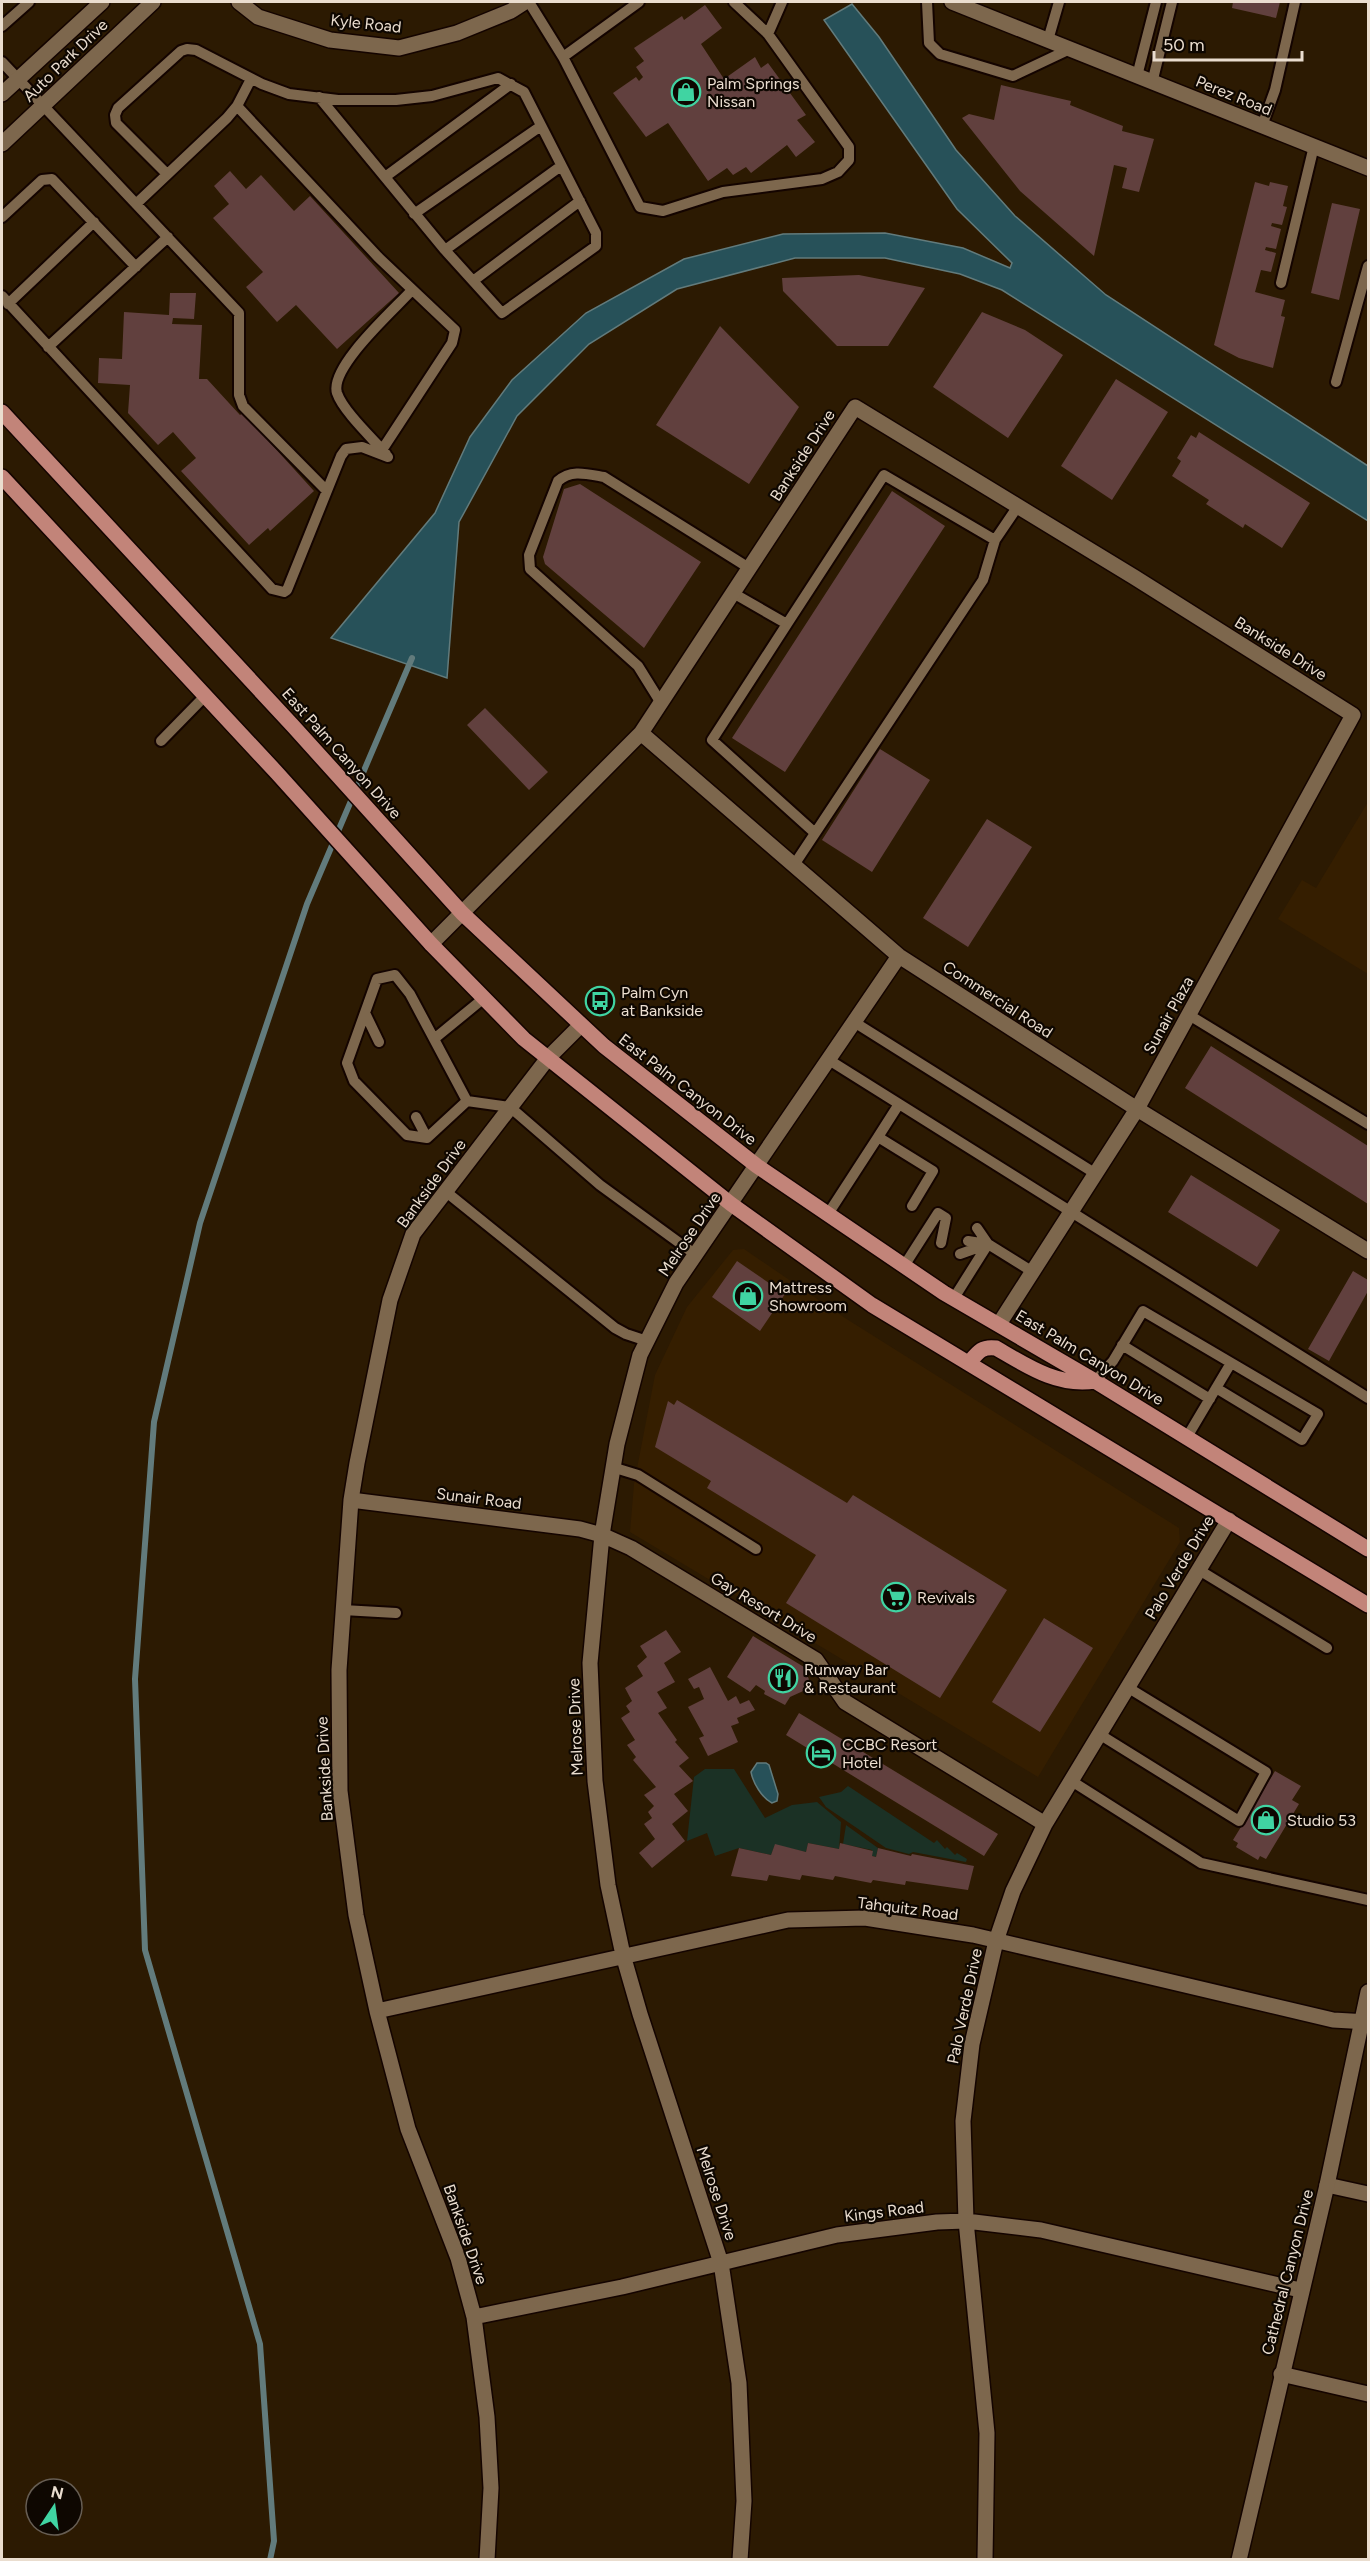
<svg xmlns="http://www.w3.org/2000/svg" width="1370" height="2561" viewBox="0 0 1370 2561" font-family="Figtree,sans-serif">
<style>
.built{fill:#351e00}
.green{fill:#1b3125}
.water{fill:#275159;stroke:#627b7c;stroke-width:1.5}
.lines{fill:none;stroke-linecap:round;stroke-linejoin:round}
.stream{stroke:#627b7c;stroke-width:6}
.building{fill:#61403e}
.lane-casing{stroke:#140400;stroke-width:14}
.street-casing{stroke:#140400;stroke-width:18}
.secondary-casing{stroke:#140400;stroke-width:18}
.primary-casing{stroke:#140400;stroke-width:18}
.lane{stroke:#7d674d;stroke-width:10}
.street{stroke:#7d674d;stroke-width:15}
.secondary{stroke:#7d674d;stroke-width:15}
.primary{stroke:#c28479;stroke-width:15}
.labels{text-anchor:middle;stroke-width:4.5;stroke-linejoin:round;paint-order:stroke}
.street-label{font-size:16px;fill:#eaddcf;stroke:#0e0701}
.poi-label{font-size:16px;fill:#eaddcf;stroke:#0e0701;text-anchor:start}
</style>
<rect width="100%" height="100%" fill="#2c1a02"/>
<path class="built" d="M1368 802V974L1278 919 1302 880 1316 888Z
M744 1249 845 1318 1179 1528 1180 1542 1038 1777 630 1532 634 1484 655 1375 687 1307 733 1250Z"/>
<path class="green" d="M705 1769H734L765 1818 792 1805 817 1802 841 1822 839 1849 808 1843 806 1852 775 1845 771 1855 739 1848 715 1856 707 1833 687 1841 694 1777Z
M848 1786 934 1843 937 1840 945 1849 947 1847 955 1855 957 1853 967 1859 966 1862 913 1852 909 1854 886 1848 826 1807 819 1797 841 1792Z
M846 1825 878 1848 876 1857 872 1856V1850L843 1844Z"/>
<path class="water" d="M852 4 879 37 956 150 1015 216 1106 295 1368 466V521L1002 290 960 274 885 258H795L677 289 589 344 517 416 459 522 447 678 331 638 435 513 470 437 512 380 586 313 684 259 783 234 885 233 963 248 1010 268 1012 263 957 209 824 20Z
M757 1763H766L769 1765 778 1794 777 1801 772 1803C762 1798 753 1783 751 1772Z"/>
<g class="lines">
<path class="stream" d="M270 2560 274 2541 260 2344 145 1950 135 1679 154 1422 200 1223 307 904 412 658"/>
</g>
<path class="building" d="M1233 2H1280L1276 18 1232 8Z
M705 5 722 28 701 44 724 79 755 57 761 68 768 63 806 115 797 120 815 142 796 157 787 145 751 173 746 167 733 175 727 168 708 181 668 123 646 137 613 93 636 77 639 81 643 77 636 67 644 61 634 48 682 16 684 20Z
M1001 85 1071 101 1070 105 1123 126 1122 131 1154 139 1139 192 1122 188 1127 168 1114 165 1094 256 1020 191 962 118 969 114 994 120Z
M230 171 246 189 261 175 294 211 310 196 399 293 337 349 296 305 277 322 246 287 263 272 213 218 229 204 214 186Z
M1255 182 1269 186 1270 182 1288 186 1283 206 1287 207 1282 225 1272 223 1271 226 1281 229 1276 249 1266 247 1265 250 1276 253 1271 272 1261 270 1255 292 1285 300 1281 316 1285 317 1273 368 1239 358 1214 345Z
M1332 203 1360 209 1339 300 1311 293Z
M859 275 925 288 888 346H837L783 291 782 278Z
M170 293H196L194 319 173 318 172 324 202 325 199 379H207L240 415 243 413 314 491 270 531 268 528 249 545 181 471 196 458 173 432 158 445 128 413 130 385 98 383 99 358 122 359 124 312 169 315Z
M982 312 1025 330 1063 355 1008 438 933 387Z
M720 326 799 407 749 484 656 425Z
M1116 379 1168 412 1112 500 1061 466Z
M1199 432 1310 503 1282 548 1245 524 1243 528 1206 504 1209 500 1172 476 1181 461 1177 458 1191 435 1196 438Z
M580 484 701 562 644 648 545 564 543 557 564 489Z
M892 491 945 526 785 772 732 738Z
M485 708 548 772 529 790 467 725Z
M880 749 930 780 872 872 822 840Z
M987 819 1032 847 968 947 923 918Z
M1211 1046 1368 1146V1204L1185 1088Z
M1191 1175 1280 1230 1257 1267 1168 1212Z
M737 1261 785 1294 760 1331 712 1297Z
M1353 1271 1368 1280V1291L1329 1361 1308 1349Z
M677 1400 847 1503 853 1495 1007 1590 940 1698 786 1603 816 1555 707 1488 711 1481 655 1447 668 1401 674 1405Z
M1044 1618 1093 1648 1040 1732 992 1702Z
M666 1630 681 1652 664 1663 675 1682 657 1692 667 1708 658 1713 677 1740 675 1742 689 1758 679 1766 693 1781 674 1794 688 1811 672 1824 685 1841 652 1868 639 1853 655 1839 644 1824 652 1818 648 1812 654 1806 644 1795 656 1787 633 1760 636 1757 627 1745 635 1740 621 1718 630 1712 626 1706 632 1701 625 1688 643 1676 637 1666 647 1657 640 1646Z
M753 1636 804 1667 812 1687 790 1697 785 1705 764 1694 765 1691 756 1685 750 1692 727 1677Z
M710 1667 728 1701 736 1696 740 1704 749 1700 755 1710 737 1718 739 1723 731 1726 738 1742 708 1756 699 1738 704 1736 688 1707 704 1699 699 1687 694 1689 688 1679Z
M799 1713 998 1834 984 1856 786 1735Z
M1275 1771 1301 1786 1292 1800 1299 1804 1266 1859 1260 1856 1258 1860 1236 1847 1238 1843 1233 1840Z
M808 1843 839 1849 840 1843 873 1851 872 1856 876 1857 878 1848 911 1856 912 1854 974 1866 968 1890 906 1881 905 1885 873 1880 871 1883 835 1876 833 1880 802 1875 800 1880 769 1875 767 1881 731 1876 739 1848 771 1855 775 1844 806 1852Z"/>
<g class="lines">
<g class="lane-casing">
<path id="lane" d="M529 2 563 57 640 207 663 211 723 192 822 179 838 172 849 160V147L768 34 734 2
M927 2 929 43 940 54 1013 76 1070 49
M2 26 29 2
M768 34 782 2
M1048 40 1059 2
M563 57 639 2
M2 62 239 313V395L243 406 327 491
M1137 76 1156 2
M1152 83 1172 2
M237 106 378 257 455 330 452 343 382 450
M1262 126 1275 90 1295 2
M167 174 116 123 115 115 118 108 181 51 187 49 196 50 262 84 289 94 338 100H396L432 96 498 78 524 92 596 233V246L502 313 445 250 319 97
M385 177 511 84
M136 204 227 118 237 106 251 79
M414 214 541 126
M2 217 42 180 52 179 136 267
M445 250 561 166
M473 281 580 201
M1281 283 1314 146
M2 296 272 589 284 592 287 590 341 456 346 449 362 447 388 457
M8 304 94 222
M48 347 168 237
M1336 382 1368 266
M386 454C373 439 343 411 337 393 329 367 395 309 412 290
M733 593 787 624 884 475 995 540 1018 506
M787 624 712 740 815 833
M661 703 638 666 530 569 529 555 558 481C571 469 587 474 604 477L749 568
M161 741 205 696
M794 865 983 580 995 540
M395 975 410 994 467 1101 427 1138 407 1135 354 1081 347 1063 377 979Z
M365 1013 379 1042
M1189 1015 1368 1124
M854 1022 1096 1174
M434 1039 484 998
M829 1060 1368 1398
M467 1101 510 1107 600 1185 696 1255
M416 1117 427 1138
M878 1137 899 1104
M445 1191 615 1328 626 1334 647 1341
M828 1214 878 1137 933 1171 912 1206
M977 1228 988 1244
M968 1241 987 1244
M960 1254 988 1244
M904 1266 938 1213 946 1218 941 1243
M954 1298 988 1244 1033 1272
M1122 1345 1210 1399
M1095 1381 1113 1361 1143 1311 1318 1414 1302 1440 1216 1388
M1187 1437 1231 1363
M612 1467 638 1475 756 1549
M1199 1570 1327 1648
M343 1610 396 1613
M1099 1734 1239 1821 1266 1772 1127 1687
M1070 1780 1201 1863 1368 1900"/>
</g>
<g class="street-casing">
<path id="street" d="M239 2 258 17 330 40 399 48 457 33 511 11 525 2
M2 94 102 2
M2 144 153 2
M641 733 899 956 1137 1109 1368 1251
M431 944 641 733 855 407 1134 577 1353 715 1137 1109 999 1324
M351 1500 580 1529 602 1535 631 1548 816 1660 845 1702 1045 1824
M377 2011 788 1920 865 1918 973 1935 1333 2020 1368 2022
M1327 2185 1368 2194
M474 2317 622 2287 837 2235 937 2222 966 2221 1041 2230 1300 2290
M1281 2374 1368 2394
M487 2560 491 2488 487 2417 474 2317 458 2258 408 2129 377 2011 356 1915 340 1791 339 1670 351 1500 357 1463 390 1300 413 1234 548 1058 581 1025
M740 2560 744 2501 739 2383 721 2263 640 2014 623 1955 608 1885 595 1781 590 1663 602 1535 617 1444 640 1355 676 1283 899 956
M985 2560 987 2433 966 2221 963 2121 972 2044 996 1941 1013 1891 1045 1824 1229 1520"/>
</g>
<g class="secondary-casing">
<path id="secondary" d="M952 2 1368 168
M1239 2560 1327 2185 1368 1992"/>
</g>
<g class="primary-casing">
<path id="primary" d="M2 412 293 726 462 913 604 1046 757 1166 944 1293 1095 1381 1368 1549
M2 477 277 773 431 944 524 1039 731 1204 872 1305 1368 1605
M969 1363C978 1352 982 1346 996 1348 1027 1366 1058 1387 1095 1381"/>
</g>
<use href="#lane" class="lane"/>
<use href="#street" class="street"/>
<use href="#secondary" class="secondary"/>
<use href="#primary" class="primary"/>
</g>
<defs>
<g id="shop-ring" transform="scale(1.5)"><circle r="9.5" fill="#0e0701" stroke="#40d4a2" stroke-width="1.5"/><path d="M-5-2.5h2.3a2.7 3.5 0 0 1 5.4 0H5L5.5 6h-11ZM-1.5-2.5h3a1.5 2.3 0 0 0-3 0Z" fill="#40d4a2"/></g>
<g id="bus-ring" transform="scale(1.5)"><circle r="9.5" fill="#0e0701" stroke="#40d4a2" stroke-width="1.5"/><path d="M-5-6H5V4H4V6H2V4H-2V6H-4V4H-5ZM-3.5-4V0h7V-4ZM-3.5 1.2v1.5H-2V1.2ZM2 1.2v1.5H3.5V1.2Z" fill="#40d4a2"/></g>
<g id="supermarket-ring" transform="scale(1.5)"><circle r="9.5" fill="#0e0701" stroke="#40d4a2" stroke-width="1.5"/><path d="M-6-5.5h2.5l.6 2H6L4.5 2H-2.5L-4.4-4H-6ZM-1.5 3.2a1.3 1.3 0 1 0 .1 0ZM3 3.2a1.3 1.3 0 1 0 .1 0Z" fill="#40d4a2"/></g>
<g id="restaurant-ring" transform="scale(1.5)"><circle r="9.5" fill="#0e0701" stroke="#40d4a2" stroke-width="1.5"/><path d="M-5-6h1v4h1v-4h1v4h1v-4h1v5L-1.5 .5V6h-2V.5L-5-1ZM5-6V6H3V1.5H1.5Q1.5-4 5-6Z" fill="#40d4a2"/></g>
<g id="hotel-ring" transform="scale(1.5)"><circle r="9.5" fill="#0e0701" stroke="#40d4a2" stroke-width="1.5"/><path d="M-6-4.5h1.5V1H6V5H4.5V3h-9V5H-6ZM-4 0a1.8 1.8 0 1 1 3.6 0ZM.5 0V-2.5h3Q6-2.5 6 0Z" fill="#40d4a2"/></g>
</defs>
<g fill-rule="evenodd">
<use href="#shop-ring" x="686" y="92"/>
<use href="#bus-ring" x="600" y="1001"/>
<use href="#shop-ring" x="748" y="1296"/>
<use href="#supermarket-ring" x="896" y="1597"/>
<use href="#restaurant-ring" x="783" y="1678"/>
<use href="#hotel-ring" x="821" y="1753"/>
<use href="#shop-ring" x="1266" y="1820"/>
</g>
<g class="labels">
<g class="street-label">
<text transform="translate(366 23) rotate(6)" y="6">Kyle Road</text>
<text transform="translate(65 60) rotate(-44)" y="6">Auto Park Drive</text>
<text transform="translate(1234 95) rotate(22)" y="6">Perez Road</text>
<text transform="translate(802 455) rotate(-57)" y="6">Bankside Drive</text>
<text transform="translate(1281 648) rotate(32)" y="6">Bankside Drive</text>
<text transform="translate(342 753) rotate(48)" y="6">East Palm Canyon Drive</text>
<text transform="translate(998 999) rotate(33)" y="6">Commercial Road</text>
<text transform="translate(1168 1015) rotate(-61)" y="6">Sunair Plaza</text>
<text transform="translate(688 1089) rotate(38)" y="6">East Palm Canyon Drive</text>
<text transform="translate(431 1183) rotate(-54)" y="6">Bankside Drive</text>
<text transform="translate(689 1234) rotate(-56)" y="6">Melrose Drive</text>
<text transform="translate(1090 1357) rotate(31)" y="6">East Palm Canyon Drive</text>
<text transform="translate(479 1498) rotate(7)" y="6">Sunair Road</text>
<text transform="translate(1179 1567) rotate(-59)" y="6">Palo Verde Drive</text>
<text transform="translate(764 1607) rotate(31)" y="6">Gay Resort Drive</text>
<text transform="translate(575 1727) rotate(-92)" y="6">Melrose Drive</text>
<text transform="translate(324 1769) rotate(-93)" y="6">Bankside Drive</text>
<text transform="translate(908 1908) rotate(7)" y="6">Tahquitz Road</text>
<text transform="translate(964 2006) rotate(-78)" y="6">Palo Verde Drive</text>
<text transform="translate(717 2193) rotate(72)" y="6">Melrose Drive</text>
<text transform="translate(884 2211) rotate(-7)" y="6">Kings Road</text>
<text transform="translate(466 2234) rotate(71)" y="6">Bankside Drive</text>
<text transform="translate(1287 2272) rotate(-76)" y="6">Cathedral Canyon Drive</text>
</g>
<g class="poi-label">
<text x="707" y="89">Palm Springs<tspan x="707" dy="18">Nissan</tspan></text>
<text x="621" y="998">Palm Cyn<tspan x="621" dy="18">at Bankside</tspan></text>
<text x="769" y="1293">Mattress<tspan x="769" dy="18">Showroom</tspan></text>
<text x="917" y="1603">Revivals</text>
<text x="804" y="1675">Runway Bar<tspan x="804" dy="18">&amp; Restaurant</tspan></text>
<text x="842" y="1750">CCBC Resort<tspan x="842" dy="18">Hotel</tspan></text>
<text x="1287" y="1826">Studio 53</text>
</g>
</g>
<rect width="1370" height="2561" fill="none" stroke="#eaddcf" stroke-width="6"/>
<g transform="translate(54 2507) rotate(13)"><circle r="28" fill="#0e0701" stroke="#665d53" stroke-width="1.5"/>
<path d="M0-4.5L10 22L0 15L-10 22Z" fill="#40d4a2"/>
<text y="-9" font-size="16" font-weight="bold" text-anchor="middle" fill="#eaddcf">N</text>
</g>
<path d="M1154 51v9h148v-9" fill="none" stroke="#eaddcf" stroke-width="3"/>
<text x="1163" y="51" font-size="18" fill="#eaddcf" stroke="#0e0701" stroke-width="4.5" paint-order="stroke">50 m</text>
</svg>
